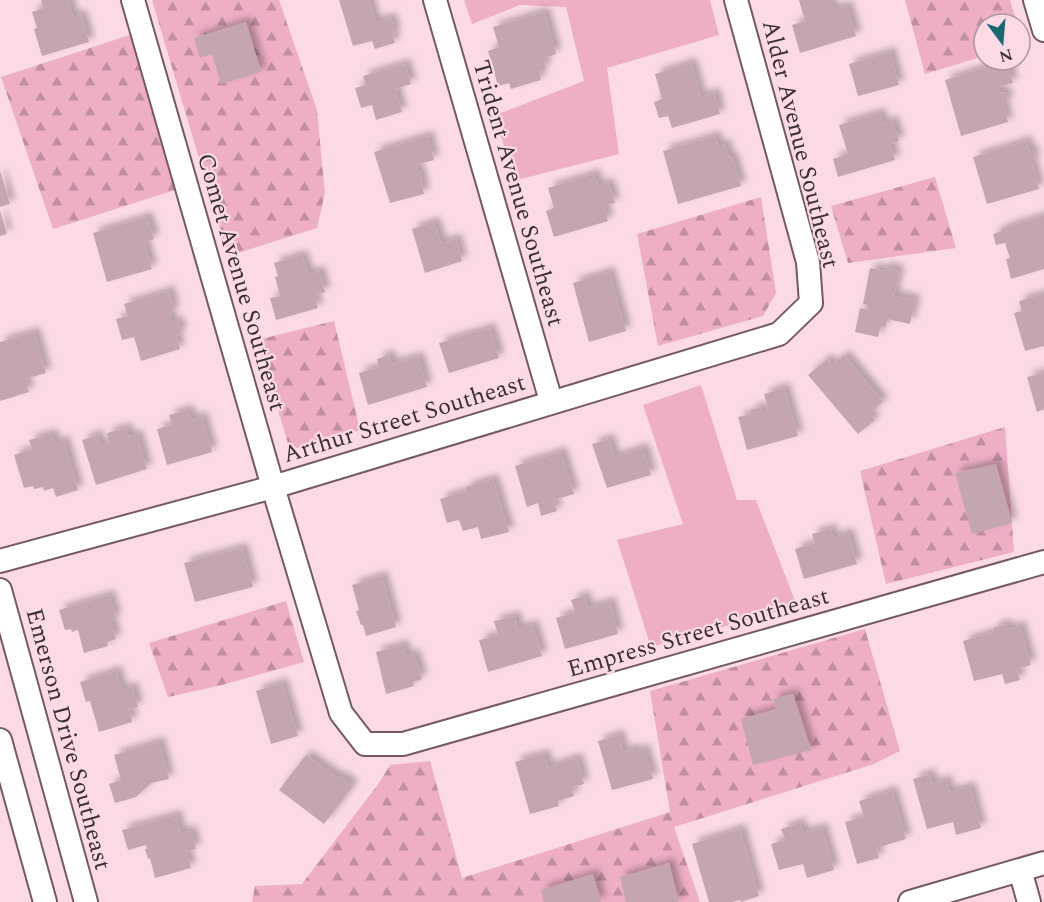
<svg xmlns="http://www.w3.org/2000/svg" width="1044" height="902" viewBox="0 0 1044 902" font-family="Spectral,serif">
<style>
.grass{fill:#edaec6}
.forest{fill:url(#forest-firs)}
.building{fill:#c4a5b0;filter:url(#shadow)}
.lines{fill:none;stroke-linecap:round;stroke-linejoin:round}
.minor-casing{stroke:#755963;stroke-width:26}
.minor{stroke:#fff;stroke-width:22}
.labels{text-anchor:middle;stroke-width:4.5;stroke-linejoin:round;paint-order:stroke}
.street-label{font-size:24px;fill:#3c3034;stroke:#fbdae5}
</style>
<defs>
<pattern id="forest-firs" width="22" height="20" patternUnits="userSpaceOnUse" patternTransform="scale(1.5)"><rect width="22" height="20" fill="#edaec6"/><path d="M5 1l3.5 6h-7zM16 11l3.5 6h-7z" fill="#c18ea2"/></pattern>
<filter id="shadow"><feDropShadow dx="5.5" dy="-5.5" stdDeviation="3" flood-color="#0004"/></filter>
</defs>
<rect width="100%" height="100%" fill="#fbdae5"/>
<path class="grass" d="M464 0H710L719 35 607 68 619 154 517 180 493 116 584 81 566 7 520 5 472 24Z
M701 385 737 500H756L797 606 651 647 617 540 683 524 643 405Z"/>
<path class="forest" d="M152 0H279L317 110 325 193 317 228 228 256Z
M905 0H1010L1017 24H984V56L925 74Z
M130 35 175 190 53 229 1 77Z
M935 177 956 248 848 263 831 206Z
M761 197 776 293 763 316 658 346 637 234Z
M334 321 360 430 290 450 257 340Z
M1005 427 1014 552 886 584 860 471Z
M286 601 304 662 222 685 168 697 149 643Z
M865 629 900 751 874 764 674 827 700 902H252L255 886 302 884 379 783 390 765 430 761 462 878 670 812 650 691Z"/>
<path class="building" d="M41 0H68L73 17 81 15 89 42 42 56 34 29 37 28 32 12 43 8Z
M339 0H369L375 22 391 18 395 33 392 34 395 43 375 49 372 41 353 46Z
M799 0H830L833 10 847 6 856 36 800 53 792 25 805 21Z
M544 12 556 54 544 58 545 69 539 71 541 80 511 89 509 83 498 86 488 51 499 47 493 27Z
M246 22 261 72 221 84 212 54 200 58 194 38Z
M890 52 899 85 858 96 849 64Z
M1006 61 1013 83 998 87 1000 93 1005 92 1008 101 1003 103 1008 122 961 136 945 80Z
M691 63 701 97 714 93 720 114 672 128 668 116 659 118 654 102 662 99 655 74Z
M405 64 411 84 395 89 402 112 376 120 372 105 361 108 355 88 366 85 363 76Z
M880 113 883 124 893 121 899 141 890 144 895 160 838 177 833 159 848 154 839 125Z
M428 136 434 160 416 165 418 172 420 171 424 194 390 203 374 152Z
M715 136 718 146 725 144 729 158 732 157 741 186 678 204 663 151Z
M1026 141 1029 151 1032 150 1035 159 1031 160 1039 189 987 204 973 157Z
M0 171 10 204 0 207Z
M594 174 598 186 608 183 615 203 604 206 608 221 554 237 546 211 554 208 548 188Z
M0 211 7 234 0 236Z
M1044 216V269L1011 279 1006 259 1010 258 1005 243 996 245 993 234 1002 231 1001 229Z
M147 217 154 239 144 242 152 269 107 282 93 233Z
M434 222 441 243 456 239 462 261 425 273 412 229Z
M302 255 308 274 319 271 325 292 314 295 318 308 276 320 270 298 280 296 275 277 278 276 274 263Z
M884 267 899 271 894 296 915 300 910 324 887 319 886 327 881 326 878 337 855 332 860 308 867 310 868 305 863 304 870 268 884 271Z
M609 272 626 331 589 342 573 283Z
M169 291 174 311 169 313 172 323 178 321 181 334 176 336 180 349 141 361 134 337 122 340 116 319 128 316 124 304Z
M1044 294V346L1025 351 1014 313 1022 311 1019 301Z
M490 328 499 358 449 373 439 343Z
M34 332 46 373 25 379 29 392 0 401V342Z
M389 355 392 364 418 357 427 387 368 405 359 373 379 367 377 359Z
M844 355 883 402 869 414 875 420 858 434 808 375 827 359 832 365Z
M1044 373V409L1037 412 1027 377Z
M784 388 798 436 747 450 738 417 751 414 750 410 760 407 761 411 768 409 764 394Z
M188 410 192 420 202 417 212 452 167 465 157 429 172 425 169 415Z
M126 428 129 437 137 435 147 469 96 485 82 440 97 435 100 445 109 443 107 433Z
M52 434 55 444 64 441 78 490 56 497 53 488 44 491 43 487 34 489 33 486 24 488 14 455 32 449 29 440Z
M609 439 614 457 643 448 651 475 607 488 592 444Z
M561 452 574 494 553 500 557 511 541 516 538 503 527 507 515 466Z
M996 464 1012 523 972 534 955 473Z
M493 479 509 532 481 539 478 527 463 531 459 520 447 523 440 499 467 491 466 487Z
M831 529 833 538 848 533 857 564 804 579 795 549 815 543 812 534Z
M242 548 253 587 195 602 184 563Z
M382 576 396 627 366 636 363 625H361L356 611 359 610 352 585Z
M109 595 116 618 111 620 116 639 107 642 108 646 84 653 78 630 72 632 71 629 65 630 59 610Z
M584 596 588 608 610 602 618 634 565 649 556 618 575 612 571 600Z
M515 616 518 629 533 625 542 656 488 672 479 640 498 635 494 621Z
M1006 624 1007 629 1020 626 1031 665 1017 669 1020 680 1005 684 1002 674 974 681 963 641 994 632 993 628Z
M403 645 406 656 414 654 422 679 413 682 414 686 386 694 376 652Z
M116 671 122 690 132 687 138 707 129 709 132 722 99 732 90 701 86 702 80 682Z
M282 683 298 736 271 744 256 691Z
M793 694 811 750 753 765 741 719 776 709 773 699Z
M619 735 623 752 632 749 633 752 644 749 653 779 612 790 598 741Z
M159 742 169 779 151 783 136 797 115 803 109 784 121 780 114 755Z
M544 754 548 767 577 758 584 784 572 787 574 796 558 801 559 806 530 814 515 762Z
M306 755 338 778 340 776 353 786 324 824 279 790Z
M930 774 932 784 946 780 949 792 970 787 981 828 956 835 953 822 927 829 913 779Z
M892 791 906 839 876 848 879 858 857 864 845 822 864 817 859 801Z
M176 815 181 833 191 831 196 849 186 851 191 868 155 878 150 858 148 859 145 849H147L146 845 128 850 122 830Z
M800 823 803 833 822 828 834 870 807 878 803 864 779 870 771 844 785 840 781 829Z
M740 829 759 896 741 902 740 900 732 902H709L692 844Z
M669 863 679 902H626L620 877Z
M593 874 601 902H544L541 890Z"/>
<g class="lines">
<g class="minor-casing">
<path id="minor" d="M133 0 273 487 341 713 365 744H403L1044 562
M435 0 551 401
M1035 0 1044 30
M0 561 273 487 779 334 811 303 808 262 736 0
M0 590 86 902
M0 740 45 902
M1020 870 1029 902
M910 902 1044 863"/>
</g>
<use href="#minor" class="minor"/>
</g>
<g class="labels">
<g class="street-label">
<text transform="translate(801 144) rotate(76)" y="8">Alder Avenue Southeast</text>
<text transform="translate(519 193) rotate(74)" y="8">Trident Avenue Southeast</text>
<text transform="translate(242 282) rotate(74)" y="8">Comet Avenue Southeast</text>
<text transform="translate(404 418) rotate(-17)" y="8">Arthur Street Southeast</text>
<text transform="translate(698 632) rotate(-16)" y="8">Empress Street Southeast</text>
<text transform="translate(69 739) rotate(75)" y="8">Emerson Drive Southeast</text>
</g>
</g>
<g transform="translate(1002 42) rotate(164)"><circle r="28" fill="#fbdae5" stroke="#af969e" stroke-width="1.5"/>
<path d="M0-4.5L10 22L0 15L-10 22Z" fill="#1c6870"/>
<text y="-9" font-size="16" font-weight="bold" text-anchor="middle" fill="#3c3034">N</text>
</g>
</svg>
